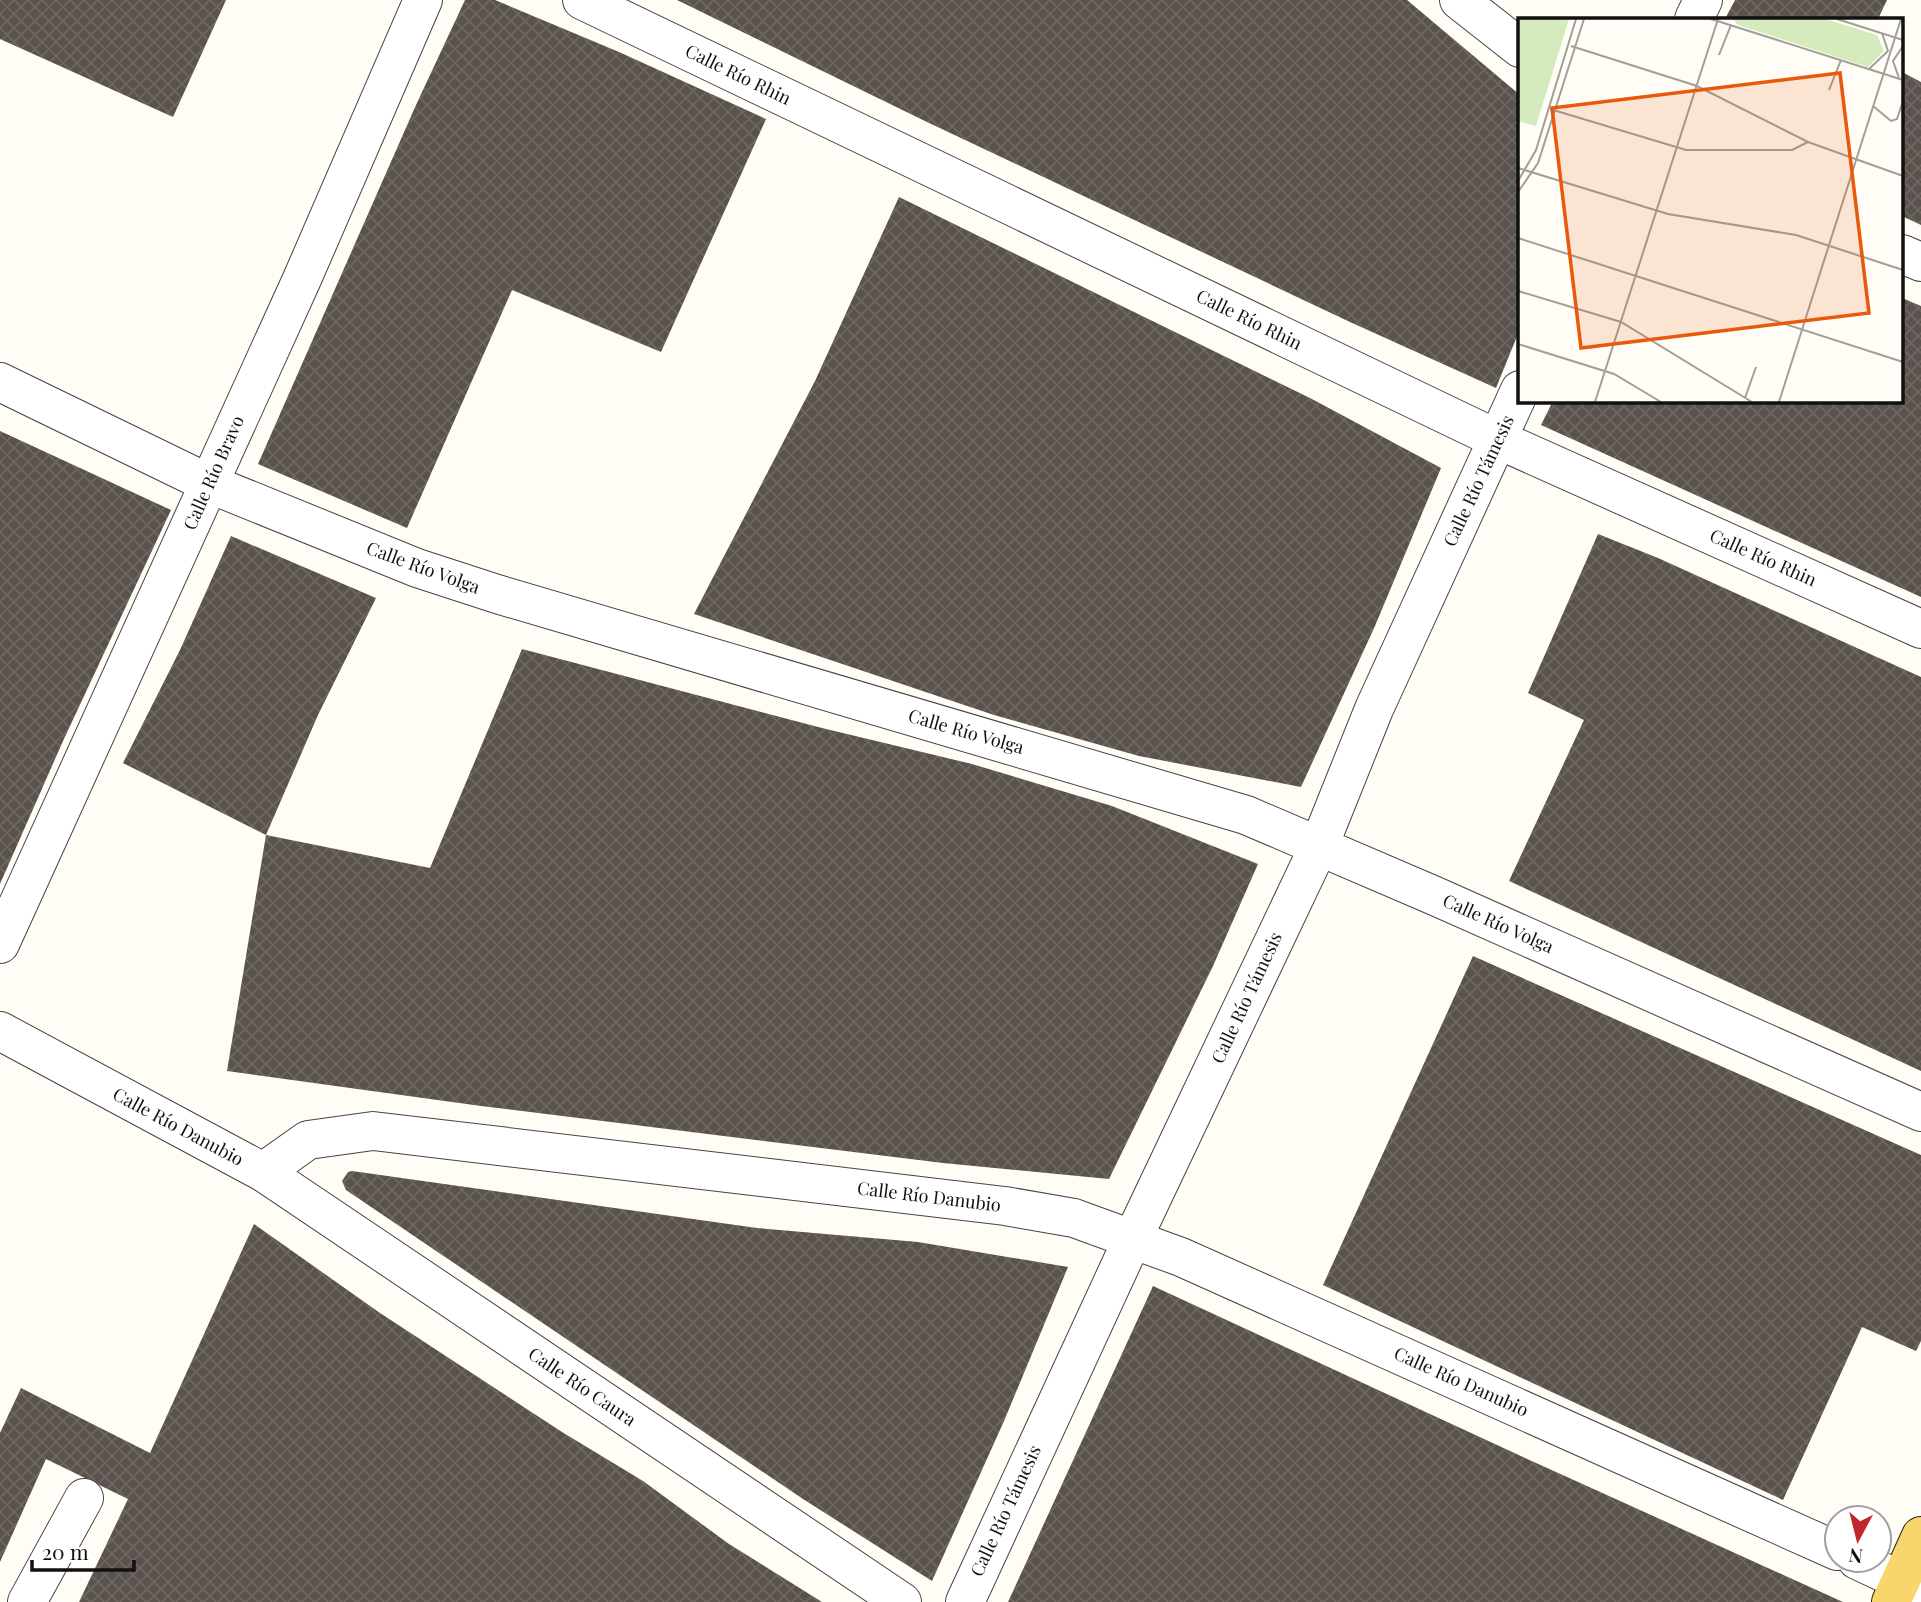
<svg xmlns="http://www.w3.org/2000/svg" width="1921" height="1602" viewBox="0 0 1921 1602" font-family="'Playfair Display',serif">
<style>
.building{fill:url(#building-cross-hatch)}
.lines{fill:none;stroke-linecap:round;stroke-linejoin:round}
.minor-casing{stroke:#444;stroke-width:40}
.major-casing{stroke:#222;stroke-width:40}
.minor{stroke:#fff;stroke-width:38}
.major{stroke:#f9d66b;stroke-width:38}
.labels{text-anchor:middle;stroke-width:7;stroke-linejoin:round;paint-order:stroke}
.street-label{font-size:18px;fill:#111;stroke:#fff}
.inset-road{fill:none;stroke:#a09f9a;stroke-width:2}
.view{fill:#e8590c;fill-opacity:0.15;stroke:#e8590c;stroke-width:3.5}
.inset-edge{fill:none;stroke:#111;stroke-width:3.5}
</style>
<defs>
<pattern id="building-cross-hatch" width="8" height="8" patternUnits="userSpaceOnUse" patternTransform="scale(1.75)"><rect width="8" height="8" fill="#5a524d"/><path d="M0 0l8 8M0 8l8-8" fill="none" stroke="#6d6662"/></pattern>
</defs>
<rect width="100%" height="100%" fill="#fffdf5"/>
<path class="building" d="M0 0H226L173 117 0 39Z
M465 0H495L619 52 766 119 661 352 512 290 407 528 258 464 416 105Z
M677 0H1407L1520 95V329L1496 388 1350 322 927 122Z
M1735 0H1887L1878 19H1725Z
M1902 72 1921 82V225L1902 216Z
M899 197 1310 398 1441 468 1375 626 1301 787 1139 756 994 715 694 614 815 381Z
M1902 298 1921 306V597L1541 425 1553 401H1902Z
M0 431 171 510 63 741 0 884Z
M1598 534 1658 558 1921 677V1071L1509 881 1584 720 1528 693Z
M231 536 376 598 318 715 266 835 430 868 522 649 822 728 972 764 1112 806 1258 864 1213 966 1109 1179 943 1163 481 1106 227 1071 266 835 123 763 180 650Z
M1473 956 1921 1155V1341L1916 1351 1862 1327 1783 1500 1323 1285Z
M352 1171 757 1228 918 1242 1068 1267 1004 1421 932 1581 803 1499 346 1190 342 1181 348 1172Z
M254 1224 380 1313 562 1432 643 1481 729 1544 822 1602H79L128 1499 46 1459 0 1562V1433L21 1388 150 1453Z
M1153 1286 1523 1457 1843 1602H1008Z"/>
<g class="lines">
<g class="minor-casing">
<path id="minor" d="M582 0 1497 439 1921 629
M1459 0 1520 48
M1694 19 1703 0
M1902 254 1921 262
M0 382 210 484 417 568 497 594 1246 815 1435 896 1921 1112
M0 944 302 279 423 0
M0 1031 263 1172 902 1602
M263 1172 308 1140 373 1131 1005 1206 1074 1218 1181 1257 1837 1551
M1857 1560 1921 1590
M27 1602 84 1498
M965 1602 1133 1238 1319 846 1374 709 1520 390"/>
</g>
<g class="major-casing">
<path id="major" d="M1891 1602 1921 1536"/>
</g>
<use href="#minor" class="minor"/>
<use href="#major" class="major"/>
</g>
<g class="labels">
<g class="street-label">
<text transform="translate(738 75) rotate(26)" y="6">Calle Río Rhin</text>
<text transform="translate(1249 320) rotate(26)" y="6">Calle Río Rhin</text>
<text transform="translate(214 473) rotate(-66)" y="6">Calle Río Bravo</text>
<text transform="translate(1479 481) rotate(-65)" y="6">Calle Río Támesis</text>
<text transform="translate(1763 558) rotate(24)" y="6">Calle Río Rhin</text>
<text transform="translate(423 568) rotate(20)" y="6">Calle Río Volga</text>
<text transform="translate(966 732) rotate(16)" y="6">Calle Río Volga</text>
<text transform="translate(1498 924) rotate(24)" y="6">Calle Río Volga</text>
<text transform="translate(1247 998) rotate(-65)" y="6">Calle Río Támesis</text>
<text transform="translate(178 1127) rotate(28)" y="6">Calle Río Danubio</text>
<text transform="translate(929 1197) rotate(7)" y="6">Calle Río Danubio</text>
<text transform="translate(1461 1382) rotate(24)" y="6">Calle Río Danubio</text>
<text transform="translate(582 1387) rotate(34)" y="6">Calle Río Caura</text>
<text transform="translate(1006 1511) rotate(-65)" y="6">Calle Río Támesis</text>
</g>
</g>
<g transform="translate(1518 18)">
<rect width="385" height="385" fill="#fffdf5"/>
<path d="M0 1H51L18 108 0 103Z" fill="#d5ebbd"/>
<path d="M215 1H307L359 17 366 33 350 49 220 7Z" fill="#d5ebbd"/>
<path class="inset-road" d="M193 1 385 62M319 1 385 22M53 28 179 68 290 124 385 158M201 37 213 7M351 51 370 33 364 15M381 60 375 43 385 28M311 72 323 42M355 88 373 103 379 101 385 83M32 91 168 132H274L290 124M0 150 150 196 278 217 385 252M0 163 18 132 58 1M0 174 20 145 66 1M0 220 385 344M0 273 103 304 234 384M0 326 96 356 143 384M227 380 238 349M77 384 200 1M261 384 383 1"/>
<path class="view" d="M322 55 351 295 63 330 34 90Z"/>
<rect width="385" height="385" class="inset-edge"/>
</g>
<g transform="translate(1858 1539) rotate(187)"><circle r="33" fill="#ffffff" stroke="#a0a0a0" stroke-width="2"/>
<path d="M0-5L12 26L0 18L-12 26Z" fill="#c4262e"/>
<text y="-10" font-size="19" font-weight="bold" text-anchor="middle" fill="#111111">N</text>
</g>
<path d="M32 1560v10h102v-10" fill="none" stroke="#111111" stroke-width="3.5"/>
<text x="42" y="1560" font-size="21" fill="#111111" stroke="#ffffff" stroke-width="5" paint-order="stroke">20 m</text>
</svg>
